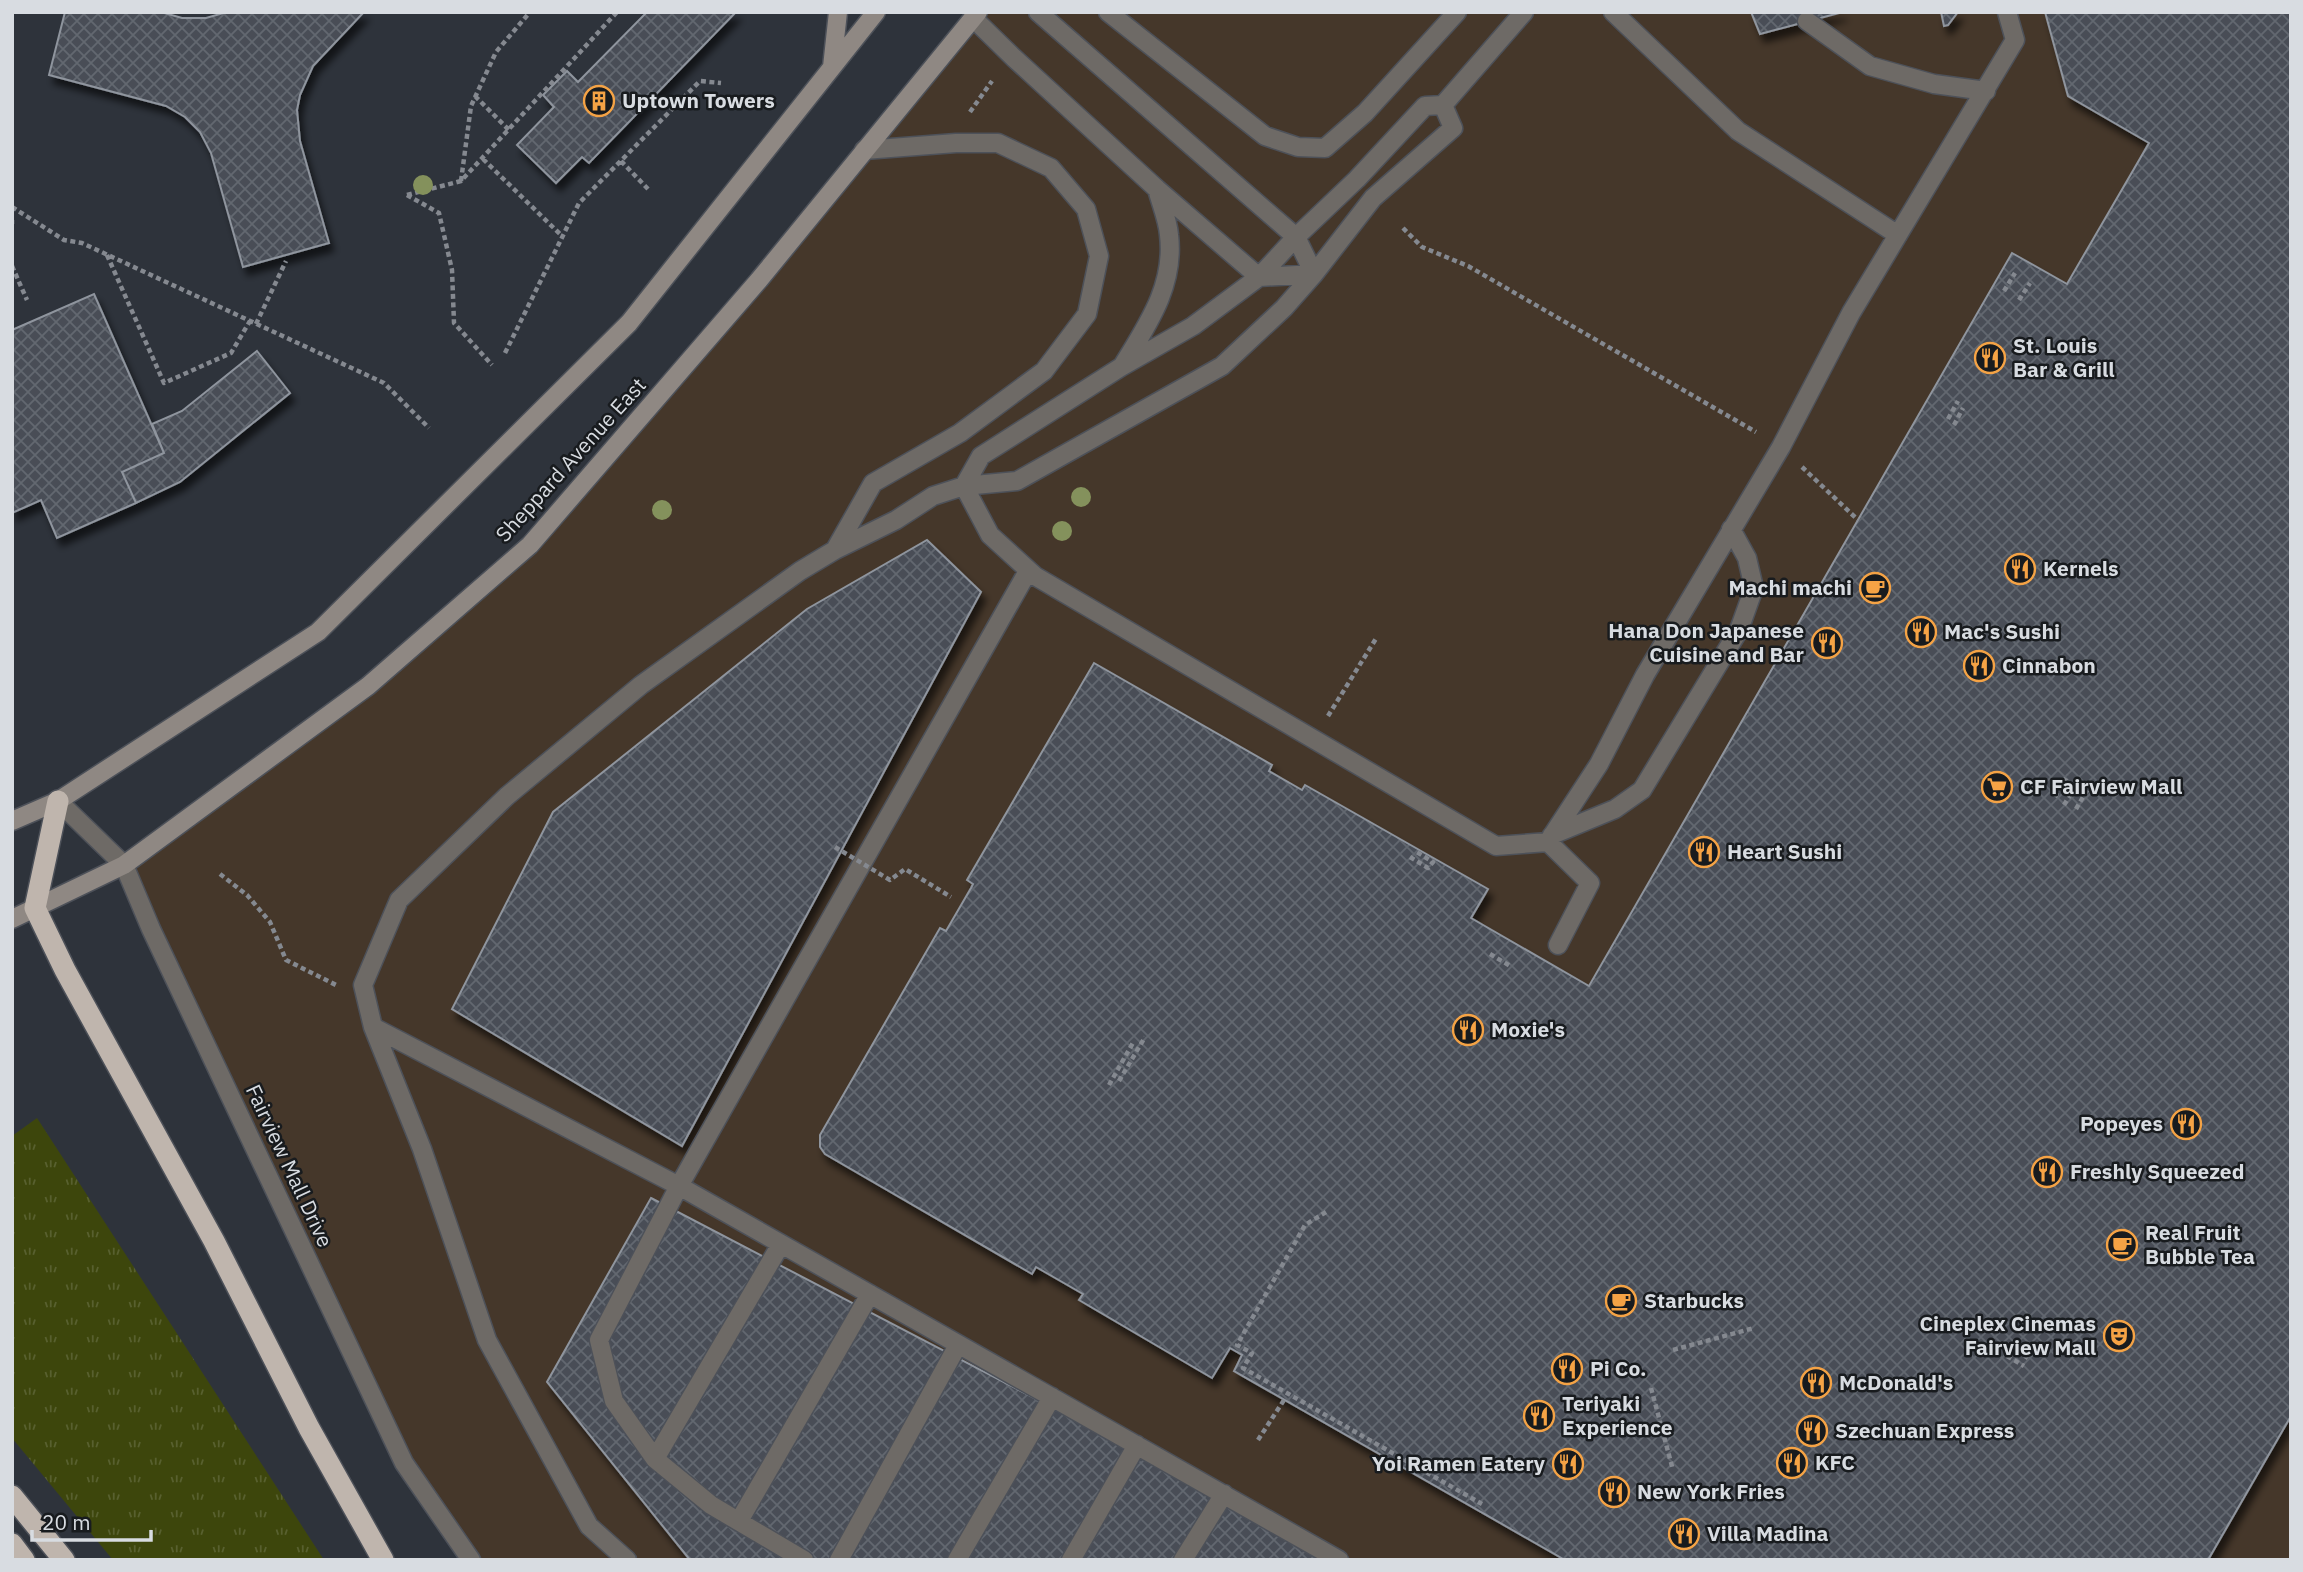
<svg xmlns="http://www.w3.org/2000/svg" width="2303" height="1572" viewBox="0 0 2303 1572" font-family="'IBM Plex Sans',sans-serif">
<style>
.commercial{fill:#45372a}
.grass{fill:url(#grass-tufts)}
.building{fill:url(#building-cross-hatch);stroke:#8f959e;stroke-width:2;filter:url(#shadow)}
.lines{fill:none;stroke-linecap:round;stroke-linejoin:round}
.service-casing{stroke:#4d5159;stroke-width:21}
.tertiary-casing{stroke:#4d5159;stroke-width:21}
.secondary-casing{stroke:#4d5159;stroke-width:21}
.motorway-casing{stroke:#4d5159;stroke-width:24}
.path{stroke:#858990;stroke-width:4.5;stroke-dasharray:5 3.5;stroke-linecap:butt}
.service{stroke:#6e6a66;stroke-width:18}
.tertiary{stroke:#6e6a66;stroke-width:18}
.secondary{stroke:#8f8883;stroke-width:18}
.motorway{stroke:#bfb5ad;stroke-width:21}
.path-bridge{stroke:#858990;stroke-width:4.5;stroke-dasharray:5 3.5;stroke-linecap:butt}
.tree{fill:#84915c}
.labels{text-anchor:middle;stroke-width:5;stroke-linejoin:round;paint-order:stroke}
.poi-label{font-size:21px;font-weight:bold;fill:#d8dce1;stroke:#181b1e;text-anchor:start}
.street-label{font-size:21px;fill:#d8dce1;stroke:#181b1e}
</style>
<defs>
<pattern id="grass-tufts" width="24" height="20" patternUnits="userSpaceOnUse" patternTransform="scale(1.75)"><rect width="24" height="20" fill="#3d460c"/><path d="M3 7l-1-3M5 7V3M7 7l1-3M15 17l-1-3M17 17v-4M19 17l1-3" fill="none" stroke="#58602f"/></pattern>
<pattern id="building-cross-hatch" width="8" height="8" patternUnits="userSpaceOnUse" patternTransform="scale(1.75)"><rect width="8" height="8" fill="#494e57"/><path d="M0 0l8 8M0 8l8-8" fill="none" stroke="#62676f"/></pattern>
<filter id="shadow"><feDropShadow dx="4.5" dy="8" stdDeviation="3.5" flood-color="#0009"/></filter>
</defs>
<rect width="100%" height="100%" fill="#2e333b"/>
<path class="commercial" d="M978 12H2291V1560H471L404 1463 124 865 368 686 530 545Z"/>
<path class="grass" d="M37 1118 324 1560H113L12 1438V1136Z"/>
<path class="building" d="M65 12H161L182 18H206L227 12H364L313 66 300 95 297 110 300 141 329 243 243 267 211 153 200 132 185 117 166 106 49 75Z
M647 12H736L589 163 582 157 556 183 517 145 554 107 543 95 567 71 578 82Z
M1751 12H1843L1760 34Z
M1941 12H1958L1948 25 1944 26Z
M2045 12H2291V1416L2208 1560H1565L1234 1371 1242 1355 1230 1348 1212 1378 1079 1300 1083 1294 1036 1267 1032 1274 825 1154 820 1147V1135L940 928 946 931 971 888 973 884 967 880 1094 663 1272 765 1269 771 1302 790 1305 785 1488 889 1471 918 1589 986 2012 253 2067 284 2149 143 2068 96Z
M94 294 164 453 122 472 136 503 57 538 41 500 12 513V330Z
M257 351 290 393 180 482 136 503 122 472 164 453 152 424 182 411Z
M927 540 981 592 682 1146 452 1009 553 812 807 609Z
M651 1198 1345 1560H690L547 1382Z"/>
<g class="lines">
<g class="service-casing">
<path id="service" d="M1108 12 1265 136 1298 147 1325 148 1365 113 1457 12
M1613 12 1738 131 1898 235
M973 18 1014 58 1157 189 1259 277 1314 274 1296 237 1038 12
M1807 21 1870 66 1934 84 1986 91
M1123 365C1148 324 1175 285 1169 235 1168 220 1161 204 1157 189
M964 486 990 535 1035 576 1496 846 1548 842 1599 764 1645 675 1781 447 1851 313 2015 40 2007 12
M964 486 981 456 1121 367 1193 326 1259 277 1296 237 1357 179 1425 106 1443 105 1524 12
M835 550 873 483 960 433 1044 371 1087 314 1099 256 1086 209 1051 168 998 143H956L864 150
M1552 835 1615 809 1642 790 1739 630 1754 588 1747 558 1731 529
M1548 842 1590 883 1558 945
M373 1027 679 1186 1339 1560
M655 1459 781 1244
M739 1521 870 1294
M627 1560 589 1526 487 1340 422 1149 373 1027 363 985 399 900 507 796 641 685 800 571 835 550 896 520 933 496 964 486 1017 481 1222 366 1284 308 1314 274 1373 198 1453 128 1443 105
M804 1560 711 1505 655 1459 614 1401 599 1340 679 1186 1028 571
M839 1560 958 1345
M957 1560 1052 1397
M1071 1560 1137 1445
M1183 1560 1224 1494"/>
</g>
<g class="tertiary-casing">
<path id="tertiary" d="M58 801 124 865 151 929 404 1463 471 1560"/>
</g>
<g class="secondary-casing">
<path id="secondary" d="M832 67 838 12
M12 821 58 801 318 632 629 323 876 12
M12 919 124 865 368 686 530 545 759 280 978 12"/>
</g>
<g class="motorway-casing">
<path id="motorway" d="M58 801 35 908 65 970 214 1241 309 1428 383 1560
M12 1496 64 1560
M12 1544 24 1560"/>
</g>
<path class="path" d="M475 96 509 130
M970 112 992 81
M483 159 563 237
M621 161 648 189
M461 181 471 106 496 52 530 12
M407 195 461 181 617 12
M407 195 439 213 452 270 454 323 492 365
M12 207 64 240 82 243 384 383 429 428
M12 220V224
M1403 228 1422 247 1468 266 1756 432
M107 255 164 383 231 353 250 321
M12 266 27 300
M2004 291 2015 273
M2019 300 2030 283
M256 324 286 261
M505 353 579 203 700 81 721 83
M1948 419 1958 401
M1954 425 1963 408
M1802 467 1858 520
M1328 716 1377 637
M2055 797 2068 775
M2064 805 2078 782
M2076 809 2089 787
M1410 857 1428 868 1433 862 1415 851
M220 874 247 895 270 922 286 960 336 985
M1490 954 1512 967
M1119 1081 1145 1037
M1109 1085 1134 1041
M1326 1212 1305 1225 1237 1345 1252 1353 1243 1368 1482 1504
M2010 1347 2028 1358
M1673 1350 1754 1328
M2007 1356 2024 1366
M1651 1388 1673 1470
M1258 1440 1284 1400"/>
<use href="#service" class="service"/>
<use href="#tertiary" class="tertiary"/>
<use href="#secondary" class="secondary"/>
<use href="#motorway" class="motorway"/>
<path class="path-bridge" d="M835 847 890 880 905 869 951 897"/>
</g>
<g class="tree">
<circle cx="423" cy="185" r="10"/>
<circle cx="1081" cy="497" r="10"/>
<circle cx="662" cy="510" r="10"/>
<circle cx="1062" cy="531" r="10"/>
</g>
<defs>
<g id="building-ring" transform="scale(1.575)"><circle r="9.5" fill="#181b1e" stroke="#f5a345" stroke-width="1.5"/><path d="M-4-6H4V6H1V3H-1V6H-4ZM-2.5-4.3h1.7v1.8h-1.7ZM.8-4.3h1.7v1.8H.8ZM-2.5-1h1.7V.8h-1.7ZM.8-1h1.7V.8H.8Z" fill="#f5a345"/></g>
<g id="restaurant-ring" transform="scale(1.575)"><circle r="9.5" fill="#181b1e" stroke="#f5a345" stroke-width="1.5"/><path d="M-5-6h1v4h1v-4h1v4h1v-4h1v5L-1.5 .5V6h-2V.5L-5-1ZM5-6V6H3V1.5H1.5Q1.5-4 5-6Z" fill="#f5a345"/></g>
<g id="cafe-ring" transform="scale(1.575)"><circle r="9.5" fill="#181b1e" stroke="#f5a345" stroke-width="1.5"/><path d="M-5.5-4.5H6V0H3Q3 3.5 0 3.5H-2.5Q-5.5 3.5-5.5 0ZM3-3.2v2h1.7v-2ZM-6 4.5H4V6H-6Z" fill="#f5a345"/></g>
<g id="supermarket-ring" transform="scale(1.575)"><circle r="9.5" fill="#181b1e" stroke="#f5a345" stroke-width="1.5"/><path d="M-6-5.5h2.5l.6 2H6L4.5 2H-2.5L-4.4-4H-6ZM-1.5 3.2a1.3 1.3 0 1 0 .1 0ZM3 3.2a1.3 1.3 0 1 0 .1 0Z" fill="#f5a345"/></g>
<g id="theatre-ring" transform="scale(1.575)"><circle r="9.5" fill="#181b1e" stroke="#f5a345" stroke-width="1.5"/><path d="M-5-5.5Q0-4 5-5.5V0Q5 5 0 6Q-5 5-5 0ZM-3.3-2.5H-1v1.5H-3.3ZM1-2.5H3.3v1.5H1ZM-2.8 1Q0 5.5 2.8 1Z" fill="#f5a345"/></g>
</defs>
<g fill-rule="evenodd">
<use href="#building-ring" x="599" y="101"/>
<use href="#restaurant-ring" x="1990" y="358"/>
<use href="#restaurant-ring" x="2020" y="569"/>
<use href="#cafe-ring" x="1875" y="588"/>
<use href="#restaurant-ring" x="1921" y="632"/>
<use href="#restaurant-ring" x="1827" y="643"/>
<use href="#restaurant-ring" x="1979" y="666"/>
<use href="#supermarket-ring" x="1997" y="787"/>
<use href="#restaurant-ring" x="1704" y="852"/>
<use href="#restaurant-ring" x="1468" y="1030"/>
<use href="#restaurant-ring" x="2186" y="1124"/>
<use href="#restaurant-ring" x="2047" y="1172"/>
<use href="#cafe-ring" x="2122" y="1245"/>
<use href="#cafe-ring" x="1621" y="1301"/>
<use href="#theatre-ring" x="2119" y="1336"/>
<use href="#restaurant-ring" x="1567" y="1369"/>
<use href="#restaurant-ring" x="1816" y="1383"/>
<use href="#restaurant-ring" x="1539" y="1416"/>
<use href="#restaurant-ring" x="1812" y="1431"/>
<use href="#restaurant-ring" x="1792" y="1463"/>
<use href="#restaurant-ring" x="1568" y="1464"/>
<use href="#restaurant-ring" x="1614" y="1492"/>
<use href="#restaurant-ring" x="1684" y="1534"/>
</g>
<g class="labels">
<g class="poi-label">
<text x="622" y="108">Uptown Towers</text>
<text x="2013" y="353">St. Louis<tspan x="2013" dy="24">Bar &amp; Grill</tspan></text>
<text x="2043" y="576">Kernels</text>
<text x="1852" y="595" text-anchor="end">Machi machi</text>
<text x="1804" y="638" text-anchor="end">Hana Don Japanese<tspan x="1804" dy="24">Cuisine and Bar</tspan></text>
<text x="1944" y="639">Mac's Sushi</text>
<text x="2002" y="673">Cinnabon</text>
<text x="2020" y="794">CF Fairview Mall</text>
<text x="1727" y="859">Heart Sushi</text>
<text x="1491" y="1037">Moxie's</text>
<text x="2163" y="1131" text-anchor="end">Popeyes</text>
<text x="2070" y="1179">Freshly Squeezed</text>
<text x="2145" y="1240">Real Fruit<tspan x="2145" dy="24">Bubble Tea</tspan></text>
<text x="1644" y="1308">Starbucks</text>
<text x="2096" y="1331" text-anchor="end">Cineplex Cinemas<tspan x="2096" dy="24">Fairview Mall</tspan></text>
<text x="1590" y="1376">Pi Co.</text>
<text x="1839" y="1390">McDonald's</text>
<text x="1562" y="1411">Teriyaki<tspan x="1562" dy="24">Experience</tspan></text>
<text x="1835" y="1438">Szechuan Express</text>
<text x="1815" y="1470">KFC</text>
<text x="1545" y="1471" text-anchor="end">Yoi Ramen Eatery</text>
<text x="1637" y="1499">New York Fries</text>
<text x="1707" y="1541">Villa Madina</text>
</g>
<g class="street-label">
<text transform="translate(571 460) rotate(-48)" y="7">Sheppard Avenue East</text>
<text transform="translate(289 1166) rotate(65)" y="7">Fairview Mall Drive</text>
</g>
</g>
<rect width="2303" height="1572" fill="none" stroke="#d8dce1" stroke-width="28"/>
<path d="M32 1530v10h119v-10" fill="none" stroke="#d8dce1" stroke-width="3.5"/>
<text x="42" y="1530" font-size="21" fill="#d8dce1" stroke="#181b1e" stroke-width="5" paint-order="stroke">20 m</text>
</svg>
